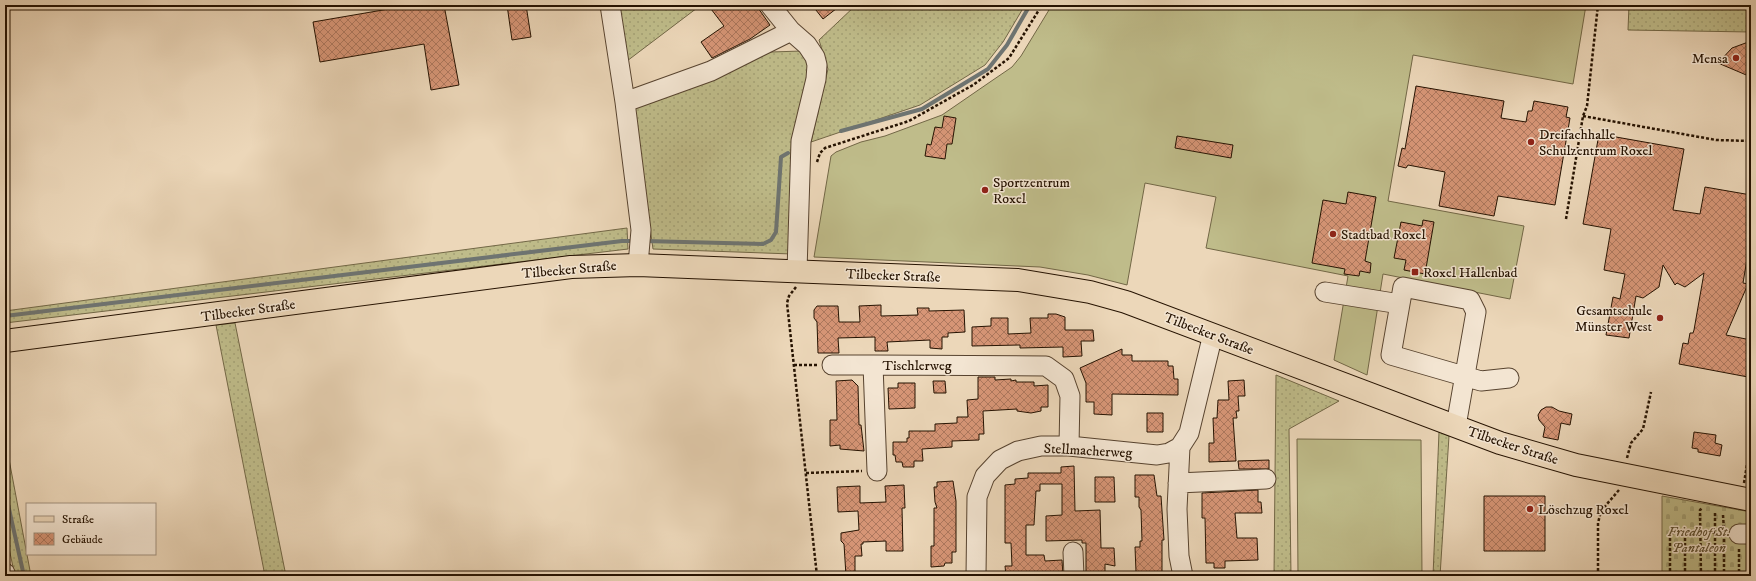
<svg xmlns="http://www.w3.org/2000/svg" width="1756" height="581" viewBox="0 0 1756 581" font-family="'IM FELL DW Pica',serif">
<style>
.grass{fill:url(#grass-dots);stroke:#726746}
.cemetery{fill:url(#cemetery-stones);stroke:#726746}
.garden{fill:#bfbc8a;stroke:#726746}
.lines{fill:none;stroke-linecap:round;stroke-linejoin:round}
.stream{stroke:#6e7471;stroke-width:4}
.building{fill:url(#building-cross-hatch);stroke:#251201}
.minor-casing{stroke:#57432f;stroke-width:21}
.major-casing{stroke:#251201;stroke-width:24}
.path{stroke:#251201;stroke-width:2.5;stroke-dasharray:3 2;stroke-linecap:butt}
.minor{stroke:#f3e5d2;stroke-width:19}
.major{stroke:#ecd7b9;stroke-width:22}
.poi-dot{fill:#8f2418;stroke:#f3e5d2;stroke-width:1.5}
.labels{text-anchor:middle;stroke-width:3;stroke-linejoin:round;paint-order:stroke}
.poi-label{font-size:14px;fill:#251201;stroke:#f3e5d2;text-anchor:start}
.street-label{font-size:14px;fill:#251201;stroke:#f3e5d2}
.park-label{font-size:14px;font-style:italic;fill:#5b4e31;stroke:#f3e5d2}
</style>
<defs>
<pattern id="grass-dots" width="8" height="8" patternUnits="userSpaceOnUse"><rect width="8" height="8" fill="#bfbc8a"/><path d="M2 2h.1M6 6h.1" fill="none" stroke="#a4a175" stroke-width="1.8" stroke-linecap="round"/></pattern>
<pattern id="cemetery-stones" width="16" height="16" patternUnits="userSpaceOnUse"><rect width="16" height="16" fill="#bfbc8a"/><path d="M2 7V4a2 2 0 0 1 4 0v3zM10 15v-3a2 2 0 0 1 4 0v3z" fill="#a4a175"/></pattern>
<pattern id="building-cross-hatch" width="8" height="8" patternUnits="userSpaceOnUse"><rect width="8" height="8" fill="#d69576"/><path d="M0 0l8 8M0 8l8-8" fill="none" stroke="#ad785e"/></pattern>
</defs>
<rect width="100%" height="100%" fill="#ecd7b9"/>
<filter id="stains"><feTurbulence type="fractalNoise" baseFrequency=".005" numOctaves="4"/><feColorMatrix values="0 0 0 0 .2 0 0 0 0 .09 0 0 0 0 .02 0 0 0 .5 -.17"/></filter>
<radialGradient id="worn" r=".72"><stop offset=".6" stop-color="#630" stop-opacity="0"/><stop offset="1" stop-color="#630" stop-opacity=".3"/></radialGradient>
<path class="grass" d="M618 5H701L627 61Z
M856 5H1025L1003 42 985 65 920 105 811 142 828 69 819 40Z
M1629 5H1751V32L1628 30Z
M802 51 809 60 792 254 653 249 633 104 771 52Z
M627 228 628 249 5 323V311Z
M235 323 286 576H265L216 325Z
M1276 375 1339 401 1289 429 1291 576H1274Z
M1439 432 1449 436 1440 576H1433Z
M5 438 31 576H15L5 530Z"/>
<path class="cemetery" d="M1662 496 1751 512V576H1662Z"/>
<path class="garden" d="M1052 5H1586L1573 84 1413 55 1388 201 1524 226 1510 299 1383 274 1367 375 1334 360 1348 276 1206 248 1216 197 1145 183 1127 285 1088 275 1040 267 814 257 831 156 836 152 861 142 885 136 942 115 990 82 1012 67 1021 56Z
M1297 439 1421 440 1422 576H1298Z"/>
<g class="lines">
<path class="stream" d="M841 131 922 109 988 69 1007 45 1030 5
M645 241 763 244 771 240 776 232 781 157 788 153
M5 316 622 241H636
M5 491 24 576"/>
</g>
<path class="building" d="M412 5H444L459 85 431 90 424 44 320 62 313 22Z
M507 5H526L531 37 512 40Z
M708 5H756L770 25 750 39 712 58 701 42 724 26Z
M812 5H841L823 19Z
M1751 41V77L1718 63 1732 48Z
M1416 86 1504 101 1501 118 1526 122 1528 111H1532L1534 101 1568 107 1566 117 1570 118 1555 205 1498 196 1494 216 1439 206 1445 172 1408 165 1406 168 1398 166 1402 148 1405 149Z
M944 116 956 118 952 144H947L945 159 925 156 927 144 931 145 935 127 942 128Z
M1599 134 1684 149 1673 210 1700 214 1705 187 1751 195V253H1748L1743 283 1748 284 1726 335 1751 340V361L1748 377 1679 364 1683 343 1688 344 1690 333H1693L1694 330 1704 273 1685 287 1677 283 1675 285 1663 265 1659 287 1643 298 1636 296 1629 338 1606 335 1613 297 1620 299 1625 274 1604 270 1611 229 1583 224Z
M1177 136 1233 145 1231 158 1175 148Z
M1348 192 1376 197 1365 261 1371 263 1370 273 1360 271 1359 276 1344 274 1345 269 1312 263 1323 200 1346 204Z
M1423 220 1434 222 1425 274 1404 270 1406 260 1394 258 1401 222 1422 226Z
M881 305V316L918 315 917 308H929V311L964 310 965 332 948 333V337H942V349L930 348V340L887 342 888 351H875V337L838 338 839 353H818L817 322 814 318V310L817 306H838L839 322H860L859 306Z
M1048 314H1056L1065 317V330H1093L1094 341H1081L1082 356 1063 357V347L1020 348V345L972 346V327L991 326V318H1008V334L1031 333 1030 318H1048Z
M1122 349V355H1132V361H1168V366H1173L1174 379H1178V395L1112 394V415L1094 414V402H1086V383L1080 368Z
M978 377H995V380L1011 379V381L1016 380V382H1034V386L1048 385V407H1041V411L1031 413 1017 411V409L983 411 984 434H979V440L952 441V447L922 449 923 461H914V467H903L902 462H896L895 455H893V442H907V438H909V431H935V424L957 423V417H968L967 400 978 399Z
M852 380 858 386 859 425H861L864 451 840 449V445L830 446V420H837L836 381Z
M1244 380 1245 396H1238L1239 411H1236L1237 418H1233L1236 461 1209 462V443H1214L1213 418H1217L1218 400H1229L1228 381Z
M933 381H945L946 393H934Z
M898 383H915V408L889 409 888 388H898Z
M1546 407H1552L1559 411 1572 414 1570 425 1561 423 1558 440 1543 437 1545 427 1539 420 1538 415 1541 410Z
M1147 413H1163V432H1147Z
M1694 432 1716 435 1715 443 1722 445 1720 456 1698 452V449L1692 448Z
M1269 460V469H1239L1238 461Z
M1074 466 1075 511 1100 510 1101 548H1114L1115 566 1105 564V575H1086V543H1082V540L1046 541V516L1062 515V484H1040V491H1036L1034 525H1026V555H1044L1045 561 1062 560 1063 576H1006L1005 566H1012L1011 543H1005V485L1015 484V479L1028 478V473H1061V467Z
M1135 475H1154L1157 496H1161L1164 540H1162V576H1141V572H1136L1135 547H1140V541H1142L1141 510 1139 507V497H1135Z
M1095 477H1114L1115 502H1095Z
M953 481 956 501V552H952V563H945L944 566 931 567V546H934V508H937L935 502 934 487H937V482Z
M904 485 905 508H902L903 551H886V541L863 542V544H861L862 556H855V576H846L844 544 841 541V533L859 530 858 511 838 512 837 487 860 486V503L886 502 885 486Z
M1258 490V502H1261L1262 513H1235L1237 538H1257L1258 560 1225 561V568H1214V563H1206L1205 518H1202V493Z
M1484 496H1545V551H1484Z"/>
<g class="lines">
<g class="minor-casing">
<path id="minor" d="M610 5 625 102 641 230 638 265
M770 5 791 31 807 45 815 57 817 65 816 79 801 141 797 271
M625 102 711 71 791 31
M1325 292 1400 304
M832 365H873
M1456 426 1476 312 1470 300 1403 287 1391 355 1481 381 1509 378
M877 471 873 365 1046 366 1064 379 1070 396 1069 446
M1178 483 1266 479
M1739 534H1751
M1073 552 1074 576
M5 573 6 576
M976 576 977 497 985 476 1000 460 1018 451 1041 446H1069L1157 455 1169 453 1180 447
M1183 576 1179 556 1177 509 1180 447 1189 433 1213 334"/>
</g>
<g class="major-casing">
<path id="major" d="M5 341 571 267 638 265 1018 280 1090 292 1126 302 1500 443 1576 465 1751 500"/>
</g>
<path class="path" d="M1583 116 1716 140 1751 141
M817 162 820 153 825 148 909 121 973 85 1009 58 1042 5
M1566 219 1583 116 1587 106 1598 5
M796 287 789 296 787 303 817 576
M794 365H817
M1627 458 1631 443 1643 429 1651 392
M806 473 862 471
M1744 483 1751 440
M1715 513V576
M1723 515 1724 530
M1685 533V576
M1724 539V576
M1739 549V576
M1598 576V523L1601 511 1619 490
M1670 576V533L1725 532
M1701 576 1700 510 1702 508"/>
<use href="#minor" class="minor"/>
<use href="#major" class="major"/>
</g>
<g class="poi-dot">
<circle cx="1736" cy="58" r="4"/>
<circle cx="1531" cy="142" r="4"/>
<circle cx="985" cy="190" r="4"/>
<circle cx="1333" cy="234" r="4"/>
<rect x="1411" y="268" width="8" height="8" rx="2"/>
<circle cx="1660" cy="318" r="4"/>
<circle cx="1530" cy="509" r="4"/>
</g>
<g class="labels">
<g class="poi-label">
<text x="1728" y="63" text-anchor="end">Mensa</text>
<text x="1539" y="139">Dreifachhalle<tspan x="1539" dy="16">Schulzentrum Roxel</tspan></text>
<text x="993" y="187">Sportzentrum<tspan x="993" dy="16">Roxel</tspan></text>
<text x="1341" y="239">Stadtbad Roxel</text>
<text x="1423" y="277">Roxel Hallenbad</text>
<text x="1652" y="315" text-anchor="end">Gesamtschule<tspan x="1652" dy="16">Münster West</tspan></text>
<text x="1538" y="514">Löschzug Roxel</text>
</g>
<g class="street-label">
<text transform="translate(569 269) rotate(-5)" y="5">Tilbecker Straße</text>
<text transform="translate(893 275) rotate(2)" y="5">Tilbecker Straße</text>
<text transform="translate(248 310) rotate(-8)" y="5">Tilbecker Straße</text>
<text transform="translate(1209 333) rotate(21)" y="5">Tilbecker Straße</text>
<text x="917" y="370">Tischlerweg</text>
<text transform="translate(1513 445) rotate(18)" y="5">Tilbecker Straße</text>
<text transform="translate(1088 450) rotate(3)" y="5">Stellmacherweg</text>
</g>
<g class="park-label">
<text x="1699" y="536">Friedhof St.<tspan x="1699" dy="16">Pantaleon</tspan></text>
</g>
</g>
<rect width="1756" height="581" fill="none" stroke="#ecd7b9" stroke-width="20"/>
<rect x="6" y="6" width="1744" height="569" fill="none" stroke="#251201" stroke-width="2"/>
<rect x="10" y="10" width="1736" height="561" fill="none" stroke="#251201"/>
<rect x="26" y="503" width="130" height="52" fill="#f3e5d2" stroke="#a1917e"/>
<rect x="34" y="516" width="20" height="6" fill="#ecd7b9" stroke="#a1917e"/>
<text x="62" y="523" font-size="12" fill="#251201">Straße</text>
<rect x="34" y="533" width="20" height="12" fill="url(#building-cross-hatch)" stroke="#a1917e"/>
<text x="62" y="543" font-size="12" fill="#251201">Gebäude</text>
<rect width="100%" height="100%" filter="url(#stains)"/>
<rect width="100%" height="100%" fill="url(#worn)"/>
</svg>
